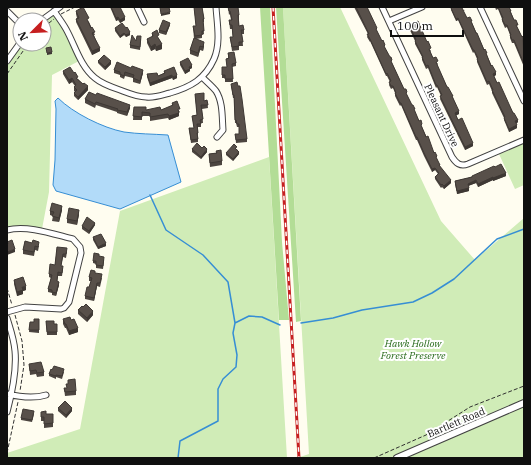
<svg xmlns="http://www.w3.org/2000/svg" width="531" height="465" viewBox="0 0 531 465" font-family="'IBM Plex Serif',serif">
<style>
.green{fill:#d0ecb7}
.forest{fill:#b3dd96}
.water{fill:#b2dbf9;stroke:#368ed4}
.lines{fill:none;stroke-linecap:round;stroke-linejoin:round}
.stream{stroke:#368ed4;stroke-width:1.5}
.minor-casing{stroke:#424242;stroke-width:7}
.tertiary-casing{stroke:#424242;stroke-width:8}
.path{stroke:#313131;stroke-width:1;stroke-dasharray:4 2;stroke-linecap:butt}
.minor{stroke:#fff;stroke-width:5}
.tertiary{stroke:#fff;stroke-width:6}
.rail-casing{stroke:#c61f20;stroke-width:3}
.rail{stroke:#fff;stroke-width:1.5;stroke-dasharray:4.5;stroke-linecap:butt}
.wall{fill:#4c4540}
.shaded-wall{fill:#3e3834}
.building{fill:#58504a;stroke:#3e3834}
.labels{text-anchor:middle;stroke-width:4;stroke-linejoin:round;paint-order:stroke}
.street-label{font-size:10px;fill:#0f0f0f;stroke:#fff}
.park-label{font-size:10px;font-style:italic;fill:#286a1b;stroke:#fff}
</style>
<rect width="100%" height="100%" fill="#fffdf0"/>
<path class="green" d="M283 7H340L441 221 475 260 524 218V458H297L309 454Z
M53 13 64 28 79 61 52 75 49 192 42 229 25 226 7 228V66L11 58 22 44H44V21Z
M524 143V185L515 189 499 154Z
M269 157 287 458H7V453L80 429 120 211Z"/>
<path class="forest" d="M260 7H270L282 242 289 320H279Z
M276 7H283L301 321 296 322Z"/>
<path class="water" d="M58 98C73 113 103 128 124 132 138 134 153 134 168 135L181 182 120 209 56 191 53 185 55 160 56 109 55 101Z"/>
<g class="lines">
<path class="stream" d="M150 195 166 230 203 255 228 282 235 323
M301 323 333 318 362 310 413 302 432 293 454 279 497 239 524 229
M178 458 180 441 218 421V389L223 379 236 367 237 355 233 333 235 323 249 316 262 317 280 325"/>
<g class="minor-casing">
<path id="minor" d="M137 7 144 22
M382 7 452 157C456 163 460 167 468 164L524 140
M480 7 524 101
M7 11 20 24
M54 11C58 17 62 22 66 29 75 45 80 66 95 78 102 84 111 87 120 90 128 93 137 97 146 97 155 98 162 95 170 93 191 87 205 79 214 59 221 43 217 23 216 7
M42 20 60 7
M389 21 422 7
M7 61 20 43
M202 77C207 82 212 86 216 91 223 102 222 117 223 130L217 137
M7 230C28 225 53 234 73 239L80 247 81 253 69 302 64 308 61 309 25 307 7 312
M7 318C10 328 14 339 15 351 17 371 12 393 7 412
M7 394C20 397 33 399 46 395"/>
</g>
<g class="tertiary-casing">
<path id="tertiary" d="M397 458 524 403"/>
</g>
<path class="path" d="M61 14 75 7
M44 27 54 19
M7 74 28 44
M7 288 12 305
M15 315 22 341 24 365 20 391
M7 453 18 402
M374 458 426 435 470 407 524 386"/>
<use href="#minor" class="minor"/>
<use href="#tertiary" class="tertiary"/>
<g class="rail-casing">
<path id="rail" d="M273 7 299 458"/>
</g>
<use href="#rail" class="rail"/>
</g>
<path class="wall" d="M110 7H120L125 20 120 23 118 20 116 21Z
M194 7H202L204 19V22H203L204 34 202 35V38L196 39 204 46 203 51 200 50 198 57 190 54V50L194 39 193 26H196Z
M228 7 239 15V26L244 30V34H242L243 46H239V50L232 51 230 37H233L232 29H230L229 20H231L230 14 229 15Z
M354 7H367L377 31 392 63 404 89 407 95 419 121 422 127 434 153 437 159 440 167 451 183 444 189 442 187 441 188 435 179V177L438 174 435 170 432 172 424 156 417 140H416L401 105 400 106 395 96V93L393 88 391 89 389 85 390 82 387 76H386L370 41V42L367 37 368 34Z
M495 7H509L514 20 522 37 524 38V67L514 43H512L510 38V35L507 27 505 28 502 21V19L498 9 496 10Z
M451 8 465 10 463 11 467 18 472 23 496 75 494 76 497 83 518 122 516 124 517 128 509 132 504 120V118L492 93V91L489 84 487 85 477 62V59L474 52 473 53 458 20 456 21 451 10Z
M76 11 89 22 95 35H94L100 51 92 55 76 22V19L77 18 76 14Z
M170 25 166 35 159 33V30Z
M409 25 431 51 430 52 433 58 438 64 437 65 447 87 453 98 459 114 456 115 458 120 473 146 465 150 440 99 441 96 437 87 436 88 428 68 426 69 422 60V57L415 44V41L409 28Z
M115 28 130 35 126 37 124 35 120 38 115 31Z
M152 33 159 39 162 49 156 51 155 49 151 51 147 43V39L152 37Z
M141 39 140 50 130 48V45L136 41Z
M228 53 236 63V66L232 67 233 82H225V78H222V67H227L226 59 228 58Z
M98 61 111 64 105 70 98 63Z
M180 62 192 68 190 69V71L185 74 180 65Z
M114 70 143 73 140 84 133 82V78L125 76 124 79 120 77V75L114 73Z
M63 71 78 79 88 90 78 100 74 96V93L75 92 74 91V87L75 86 72 82 69 84 63 74Z
M164 71 177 78 173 80 172 78 150 86 147 77V74L158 76 164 73Z
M231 84 247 139V142L236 143 235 134H239V127H237L236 123H235L234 98H233Z
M195 94 204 101 207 100 208 108 202 109 203 123H201V127H198V142L191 143 189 128H194L192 116 197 115Z
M96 95 130 108 127 116 117 113V112L96 105 95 108 85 103V99Z
M172 103 180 112H179V116L169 120 168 118 150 121V116H142V120H133L134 107 146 110H161L172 106Z
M192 149 207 152 201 159 192 152Z
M237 149 239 154 233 161 226 155V153Z
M216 151 222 161V165L210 167 209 154 216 153Z
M495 167 506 176 493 181V180L478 187 476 183 468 186 469 191 457 194 455 184V181L472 177Z
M62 210 59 222 52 221 53 216 50 215V211Z
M79 214 77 225 67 223V219Z
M95 225 89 234 82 229V226Z
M93 237 106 246 98 249 93 240Z
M25 241 39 246 38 251 35 250 34 256 23 254V250Z
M57 247 67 252 66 258 63 257 61 266 63 269 62 276H58L57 281 59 285 56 296 52 295V293L48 292V289L51 278 49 277V274L55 265Z
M99 256 104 260 103 269 96 268V264L93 263V261Z
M95 273 102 278 100 287 97 286 94 301 85 299V296L89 287 91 281H89V277Z
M14 280 26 290 23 291V294L17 296 14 284Z
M83 307 93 315 87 322 78 314V310Z
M39 319V333L29 332 30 322H34Z
M63 319 78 332 69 335 66 328H65L63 324Z
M46 321 54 324H57V335H47Z
M29 364 44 372V376L37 377 36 374 30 375Z
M52 370 64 372 62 379 56 377V379L49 376V374Z
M64 388 76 391V395L65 396Z
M58 408 72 411 66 418 58 411Z
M41 412 46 414H53V427L44 428V421H41Z
M34 414 32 422 21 420V418Z"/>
<path class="shaded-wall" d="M170 12V14L161 16V14Z
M118 17V20L116 21V18Z
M125 17V20L120 23V20Z
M458 18V20L456 21V19Z
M170 23V25L166 35V32Z
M130 32V35L126 37V35Z
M124 33V35L120 38V36Z
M204 42V46L203 51V47Z
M155 44V49L151 51V47Z
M162 44V49L156 51V47Z
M200 46V50L198 57V53Z
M100 48V51L92 55V51Z
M52 52V54L47 55V53Z
M111 61V64L105 70V67Z
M192 65V68L190 69V71L185 74V71L189 67Z
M143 70V73L140 84V81Z
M496 72V75L493 77V74Z
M172 75V78L150 86V83Z
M177 75V78L173 80V77Z
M72 78V82L69 84V80Z
M88 86V90L78 100V97Z
M130 105V108L127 116V112Z
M459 111V114L455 116V113Z
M179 113V116L169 120V116Z
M518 120V122L515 124V121Z
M517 125V128L509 132V129Z
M473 143V146L465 150V147Z
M207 149V152L201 159V157Z
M239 152V154L233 161V159Z
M435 168V170L432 172V169Z
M506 173V176L493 181V178Z
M493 177V180L478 187V184Z
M451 180V183L444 189V186Z
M476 180V183L468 186V184Z
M469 188V191L457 194V191Z
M62 206V210L59 222V218Z
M79 210V214L77 225V221Z
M95 223V225L89 234V231Z
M106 243V246L98 249V247Z
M15 249V252L7 255V252Z
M59 282V285L56 296V293Z
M97 283V286L94 301V298Z
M26 286V290L23 291V294L17 296V292L22 287Z
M93 311V315L87 322V318Z
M78 328V332L69 335V331Z
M72 408V411L66 418V415Z"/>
<path class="building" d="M83 7 89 18 87 19 91 28 92 27 95 32 92 33 100 48 92 51 76 19 79 18 76 11Z
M111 7H120L125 17 120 20 118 17 116 18Z
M160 7H169L170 12 161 14Z
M194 7H202L204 19H203L204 31H202V35L195 36 193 26H196Z
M228 7H238L239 15H238L239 26 243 25 244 30H241L243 42H239V46L232 47 230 37H233L232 25H230L229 20H232L230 11H229Z
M356 7H367L377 28 376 29 382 41 383 40 385 45 384 46 390 57H391L392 60 391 61 404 89H406L407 92 406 93 412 105H413L415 109H414L419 121 421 120 422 124 421 125 426 137 428 136 434 153 435 152 437 156 436 157 440 165H439L451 180 444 186 442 184 441 185 435 177 439 173 435 168 432 169 424 153 417 137H416L401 103H400L395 93H396L393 86H391L389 82 391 81 387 73 386 74 370 39 367 34H369Z
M453 7H465L462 8 467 18 470 17 472 21H471L476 33H477L484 50 485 49 487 53H486L491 66 492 65 496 72 493 74 497 83 499 82 513 113H514L518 120 515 121 517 125 509 129 504 118 505 117 492 90H493L489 81 487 82 477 59 478 58 474 50H473L458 18 456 19 451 8Z
M498 7H509L511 11H510L514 20H516L518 25H516L522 37 523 36 524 64 514 40H512L510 35H511L507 25H505L502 19 503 18Z
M163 20 170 23 166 32 159 30Z
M418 21 427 42 428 41 431 48 429 49 433 58 436 57 438 61 436 62 447 87H448L453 96H452L459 111 455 113 458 120 462 118 473 143 465 147 440 96 442 95 437 85H436L428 65 426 66 422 57H423L415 41 416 40 409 25Z
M122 23 126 28 127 27 130 32 126 35 124 33 120 36 115 28Z
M157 30 159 35 157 36 162 44 156 47 155 44 151 47 147 39 153 36 152 33Z
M132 35 136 41 137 36H141L140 47 130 45Z
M194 38 204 42 203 47 200 46 198 53 190 50Z
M51 47 52 52 47 53 46 48Z
M234 52 236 63 232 64 233 79H225V75H222V67H227L226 59 229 58 228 53Z
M104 55 111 61 105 67 98 61Z
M188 58 192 65 189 67 190 69 185 71 180 62Z
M117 62 131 68 132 66 143 70 140 81 133 78 134 75 125 72 124 76 120 74V72L114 70Z
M70 67 74 73 75 72 78 77 76 78 83 84 84 83 88 86 78 97 74 93 77 90 74 87 76 85 72 78 69 80 63 71Z
M174 67 177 75 173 77 172 75 150 83 147 74 157 73 158 76 165 73 164 71Z
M237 82 238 86H240L242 99 247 139 236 140 235 134H239V124H237L236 120H235L234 95H233L231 84Z
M89 92 96 95 97 93 130 105 127 112 117 110 118 109 96 102 95 104 85 99Z
M204 93V101L207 100 208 105H201L203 119 200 120 201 124H197L198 133H197L198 139 191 140 189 128H194L192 116 197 115 195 94Z
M177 101 180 109H178L179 113 169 116 168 114 150 117V113L142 112V117L133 116 134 107H146V110L160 107 161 110 173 105 172 103Z
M197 143 202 148 204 146 207 149 201 157 192 149Z
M234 144 237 147 235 148 239 152 233 159 226 153Z
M221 150 222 161 210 163 209 154 217 153 216 151Z
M501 164 506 173 493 178V177L478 184 476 180 468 184 469 188 457 191 455 181 472 177V176L494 166 495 167Z
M52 203 62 206 59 218 52 216 54 212 50 211Z
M69 208 79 210 77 221 67 219Z
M87 217 95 223 89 231 82 226Z
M101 234 106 243 98 247 93 237Z
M12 240 15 249 7 252V245L8 244 7 242Z
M33 240 39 242 38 247 35 246 34 252 23 250 25 241 32 243Z
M57 247 67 248 66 254H63L61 266H63L62 273 58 272 57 281 59 282 56 293 52 292V290L48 289 52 275 49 274 50 264 55 265Z
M94 253 99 254V256L104 257 103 266 96 265V261H93Z
M91 270 95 271V273L102 274 100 283H97L94 298 85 296 87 287H89L92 278 89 277Z
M23 277 26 286 22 287 23 290 17 292 14 280Z
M86 304 93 311 87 318 78 310 82 306 83 307Z
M70 317 71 320 74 319 78 328 69 331 66 324H65L63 319Z
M34 319H39V330H29L30 322H34Z
M46 321H54V324H57V332H47Z
M41 362 44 372 37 373 36 370 30 371 29 364Z
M54 366 64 369 62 376 56 375V376L49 374 51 369 52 370Z
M75 379 76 391 65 392 64 388H67L66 384H68V380Z
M65 401 72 408 66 415 58 408Z
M23 409 34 411 32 420 21 418Z
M46 411V414H53V423L44 424V417H41V412Z"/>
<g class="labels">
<g class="street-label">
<text transform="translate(442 115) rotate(65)" y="4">Pleasant Drive</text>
<text transform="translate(456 422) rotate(-23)" y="4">Bartlett Road</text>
</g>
<g class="park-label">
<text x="413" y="347">Hawk Hollow<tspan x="413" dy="12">Forest Preserve</tspan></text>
</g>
</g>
<rect width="531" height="465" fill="none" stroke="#0f0f0f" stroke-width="16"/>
<g transform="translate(32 32) rotate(246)"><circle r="19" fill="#ffffff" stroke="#9f9f9f"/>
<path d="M0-3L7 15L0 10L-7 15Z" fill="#c61f20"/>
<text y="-6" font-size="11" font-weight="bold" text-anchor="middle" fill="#0f0f0f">N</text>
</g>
<path d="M391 30v6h72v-6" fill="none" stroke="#0f0f0f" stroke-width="2"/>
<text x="397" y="30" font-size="12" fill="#0f0f0f" stroke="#ffffff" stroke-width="3" paint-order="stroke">100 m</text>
</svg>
